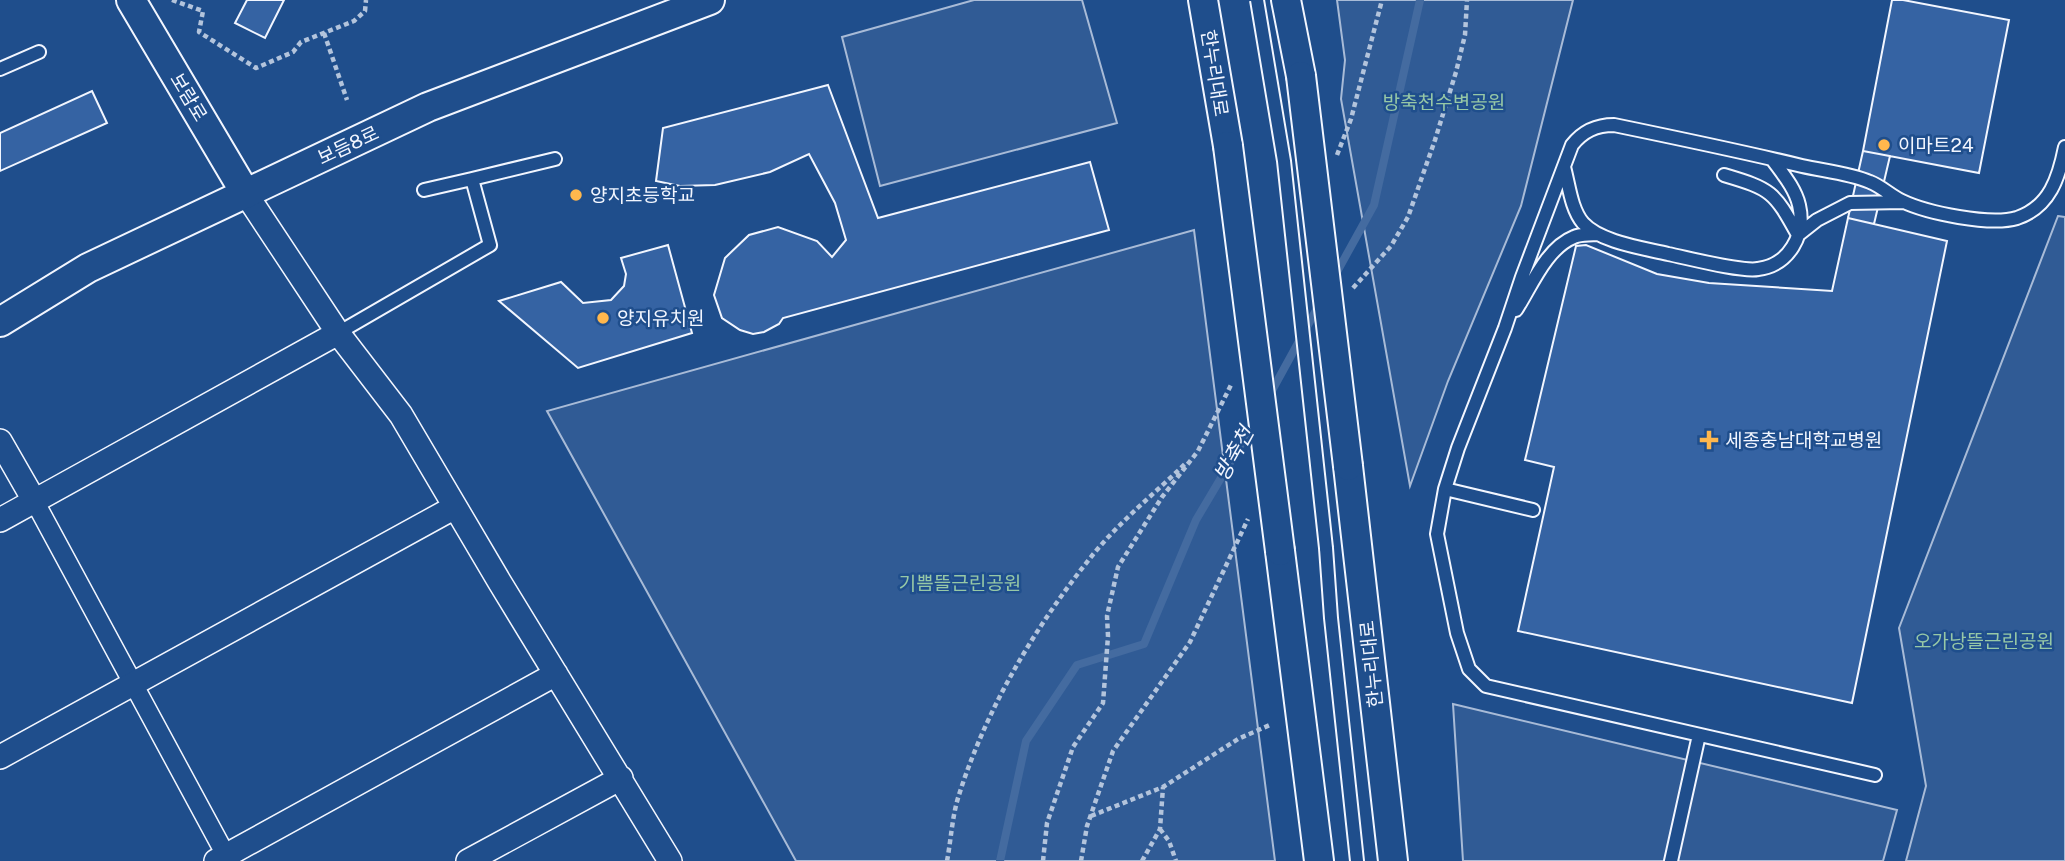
<svg xmlns="http://www.w3.org/2000/svg" width="2065" height="861" viewBox="0 0 2065 861" font-family="'Public Sans','Noto Sans KR',sans-serif">
<style>
.built{fill:#305b95;stroke:#a8bbd7;stroke-width:2}
.lines{fill:none;stroke-linecap:round;stroke-linejoin:round}
.stream{stroke:#446ba0;stroke-width:8}
.building{fill:#3563a3;stroke:#f2f6ff;stroke-width:2}
.service-casing{stroke:#f2f6ff;stroke-width:16}
.pedestrian-casing{stroke:#f2f6ff;stroke-width:21}
.minor-casing{stroke:#f2f6ff;stroke-width:26}
.tertiary-casing{stroke:#f2f6ff;stroke-width:32}
.path{stroke:#b3c4dc;stroke-width:4.5;stroke-dasharray:5 3.5;stroke-linecap:butt}
.service{stroke:#1f4e8c;stroke-width:12}
.pedestrian{stroke:#1f4e8c;stroke-width:18}
.minor{stroke:#1f4e8c;stroke-width:23}
.tertiary{stroke:#1f4e8c;stroke-width:28}
.service-bridge-casing{stroke:#f2f6ff;stroke-width:16;stroke-linecap:butt}
.tertiary-bridge-casing{stroke:#f2f6ff;stroke-width:32;stroke-linecap:butt}
.service-bridge{stroke:#1f4e8c;stroke-width:12}
.tertiary-bridge{stroke:#1f4e8c;stroke-width:28}
.poi-dot{fill:#ffb74d;stroke:#1f4e8c;stroke-width:2.5}
.labels{text-anchor:middle;stroke-width:5;stroke-linejoin:round;paint-order:stroke}
.street-label{font-size:19px;fill:#f2f6ff;stroke:#1f4e8c}
.park-label{font-size:19px;fill:#97c8a6;stroke:#1f4e8c}
.poi-label{font-size:19px;fill:#f2f6ff;stroke:#1f4e8c;text-anchor:start}
.water-label{font-size:21px;font-style:italic;fill:#f2f6ff;stroke:#1f4e8c}
</style>
<rect width="100%" height="100%" fill="#1f4e8c"/>
<path class="built" d="M974 0H1082L1117 123 880 186 842 37Z
M1337 0H1573L1521 206 1448 381 1410 486 1341 99 1345 60Z
M2058 216 2065 217V861H1906L1926 786 1899 628Z
M1194 230 1275 861H796L547 411Z
M1453 704 1897 810 1883 861H1463Z"/>
<g class="lines">
<path class="stream" d="M1333 279 1374 205 1420 0
M1269 396 1320 303
M1000 861 1026 741 1077 665 1144 644 1196 520 1256 419"/>
</g>
<path class="building" d="M247 0H284L265 38 235 23Z
M1892 0H1903L2009 20 1979 173 1863 151Z
M828 85 878 218 1090 162 1109 230 783 318 779 324 764 332 753 334 740 330 722 318 714 295 725 258 749 235 778 227 817 241 832 257 846 240 835 203 809 154 770 172 715 185 680 186 656 181 663 128Z
M92 91 107 123 0 171V133Z
M1863 151 1890 156 1874 224 1848 218Z
M1848 218 1947 241 1852 703 1518 631 1554 467 1525 460 1576 246 1586 245 1657 274 1709 283 1832 291Z
M668 245 692 333 578 368 499 301 561 282 583 303 611 300 624 286 626 274 621 258Z"/>
<g class="lines">
<g class="service-casing">
<path id="service" d="M0 69 39 52
M1564 167C1569 185 1571 209 1583 223 1600 242 1643 248 1668 254 1688 258 1741 272 1758 269 1789 265 1806 235 1799 205 1795 188 1782 173 1772 159
M1724 175C1771 189 1774 191 1798 235L1817 220 1850 203 1903 202
M424 190 472 179
M1516 310C1531 287 1546 248 1574 237 1580 234 1589 235 1596 234
M338 333 490 245 472 179 555 159
M1445 489 1533 510
M1326 548 1331 618 1357 861
M1875 775 1486 686 1469 669 1457 633 1437 534 1445 489 1458 448 1505 328 1522 277 1572 145C1583 131 1596 125 1614 125 1677 138 1740 151 1802 166 1824 171 1849 173 1870 182 1881 186 1891 196 1902 201 1927 213 1990 226 2017 218 2050 207 2059 177 2065 147
M1671 861 1699 735"/>
</g>
<g class="pedestrian-casing">
<path id="pedestrian" d="M35 502 229 861"/>
</g>
<g class="minor-casing">
<path id="minor" d="M246 194 338 333 401 415 499 581 670 861
M0 441 35 502
M0 520 338 333
M0 757 455 507
M216 861 556 674
M468 861 621 778"/>
</g>
<g class="tertiary-casing">
<path id="tertiary" d="M131 0 246 194
M1203 0 1228 146
M1286 0 1301 76
M0 322 88 268 428 107 710 0
M1348 466 1393 861
M1280 551 1319 861"/>
</g>
<path class="path" d="M172 0 203 11 199 32 256 68 293 52 301 42 354 21 365 11 366 0
M324 33 347 100
M1337 155 1351 119 1382 0
M1353 288 1391 246 1408 217 1435 140 1456 72 1465 35 1467 0
M1091 816 1163 787 1238 739 1272 724
M1160 829 1169 841 1176 861
M947 861C951 840 952 818 958 798 985 711 1034 628 1091 557 1118 523 1154 494 1185 464
M1043 861 1047 823 1073 747 1103 703 1108 636 1107 616 1118 567 1162 497 1198 451 1231 385
M1081 861 1087 826 1113 751 1190 642 1248 519
M1142 861 1160 829 1163 787"/>
<use href="#service" class="service"/>
<use href="#pedestrian" class="pedestrian"/>
<use href="#minor" class="minor"/>
<use href="#tertiary" class="tertiary"/>
<g class="service-bridge-casing">
<path id="service-bridge" d="M1257 0 1284 161 1326 548"/>
</g>
<g class="tertiary-bridge-casing">
<path id="tertiary-bridge" d="M1301 76 1348 466
M1228 146 1280 551"/>
</g>
<use href="#service-bridge" class="service-bridge"/>
<use href="#tertiary-bridge" class="tertiary-bridge"/>
</g>
<g class="poi-dot">
<circle cx="1884" cy="145" r="7"/>
<circle cx="576" cy="195" r="7"/>
<circle cx="603" cy="318" r="7"/>
<path d="M1705.5 429.5h7v7h7v7h-7v7h-7v-7h-7v-7h7z"/>
</g>
<g class="labels">
<g class="street-label">
<text transform="translate(1215 73) rotate(81)" y="7">한누리대로</text>
<text transform="translate(189 97) rotate(59)" y="7">보람로</text>
<text transform="translate(348 145) rotate(-25)" y="7">보듬8로</text>
<text transform="translate(1371 664) rotate(-96)" y="7">한누리대로</text>
</g>
<g class="park-label">
<text x="1444" y="109">방축천수변공원</text>
<text x="960" y="590">기쁨뜰근린공원</text>
<text x="1984" y="648">오가낭뜰근린공원</text>
</g>
<g class="poi-label">
<text x="1898" y="152">이마트24</text>
<text x="590" y="202">양지초등학교</text>
<text x="617" y="325">양지유치원</text>
<text x="1725" y="447">세종충남대학교병원</text>
</g>
<g class="water-label">
<text transform="translate(1234 454) rotate(-61)" y="7">방축천</text>
</g>
</g>
</svg>
